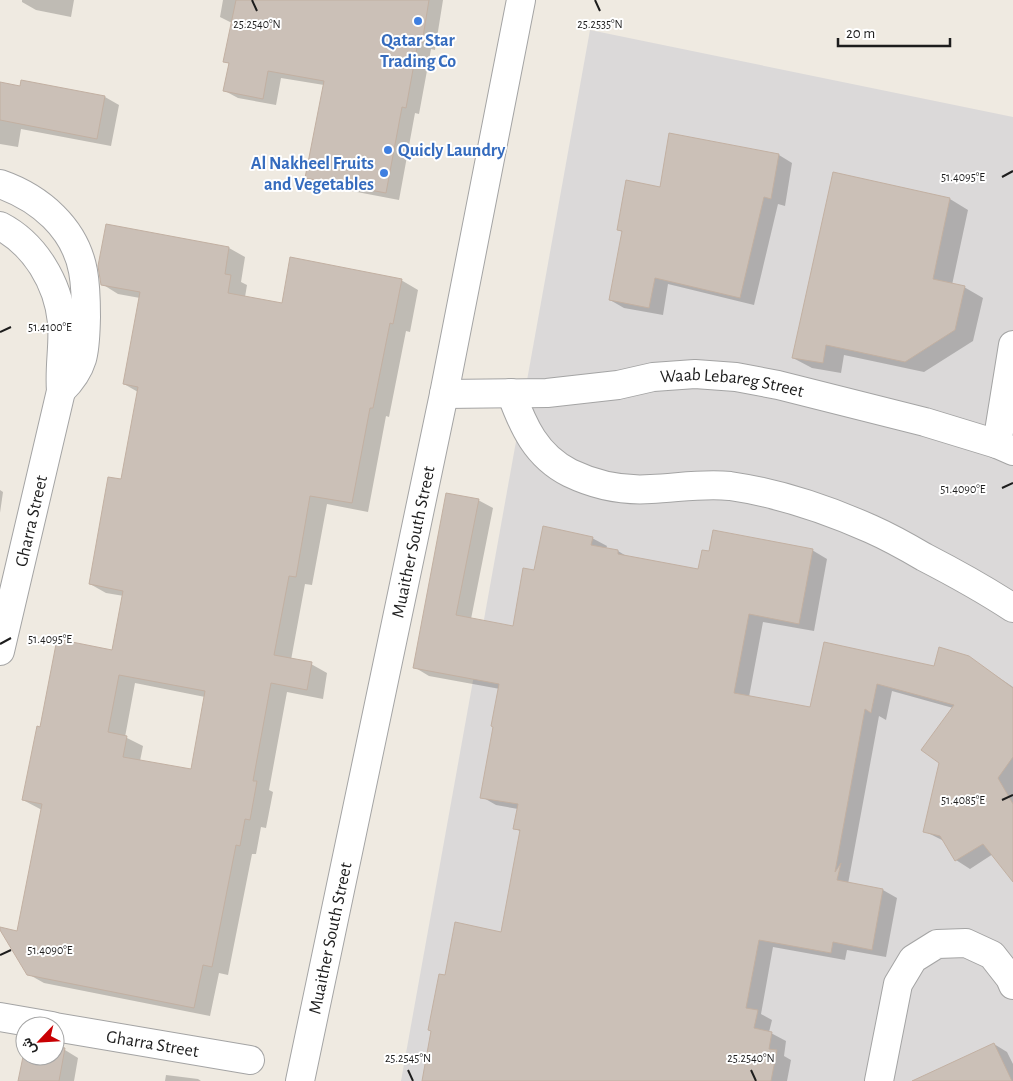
<svg xmlns="http://www.w3.org/2000/svg" width="1013" height="1081" viewBox="0 0 1013 1081" font-family="'Alegreya Sans',Vazirmatn,sans-serif">
<style>
.residential{fill:#dbd9d9}
.shadow{fill:#0003;fill-rule:evenodd}
.building{fill:#cbc0b7;stroke:#c2b0a2;fill-rule:evenodd}
.lines{fill:none;stroke-linecap:round;stroke-linejoin:round}
.minor-casing{stroke:#a4a4a4;stroke-width:30}
.minor{stroke:#fff;stroke-width:28}
.ticks{fill:none;stroke:#1d1d1d;stroke-width:2}
.shop-dot{fill:#3f7fe0;stroke:#fff;stroke-width:2}
.labels{text-anchor:middle;stroke-width:4;stroke-linejoin:round;paint-order:stroke}
.shop-label{font-size:18px;font-weight:bold;fill:#366cbe;stroke:#fff}
.street-label{font-size:18px;fill:#1d1d1d;stroke:#fff}
.ticks-label{font-size:12px;text-anchor:middle;fill:#1d1d1d;stroke:#fff;stroke-width:4;stroke-linejoin:round;paint-order:stroke}
</style>
<rect width="100%" height="100%" fill="#efeae1"/>
<path class="residential" d="M590 30 1013 117V1081H401Z"/>
<path class="shadow" d="M22 0H74L71 17 36 10 22 2Z
M223 0H443L435 50 431 49 419 114 415 113 399 200 320 185 307 178 324 85 281 78 276 105 238 98 225 91 230 64 225 61 232 23 220 17Z
M0 84 105 97 119 105 111 146 21 129 18 147 0 144Z
M779 155 792 163 785 206 778 204 754 305 668 284 663 315 624 308 610 300 623 232 618 230 661 188Z
M834 173 950 199 968 210 952 285 964 287 983 298 973 341 924 372 844 355 841 373 812 368 793 358Z
M107 225 229 248 245 257 241 282 247 285 245 297 283 304 401 280 418 290 410 332 406 331 389 417 386 416 368 512 327 504 312 585 305 584 291 660 311 664 327 673 323 699 287 692 269 790 273 792 266 828 261 827 256 854H252L228 975 219 973 210 1016 44 983 28 974 18 932 42 810 23 800 41 728 113 651 124 596 106 593 90 584 122 480 138 392 124 384 140 298 118 294 102 284ZM135 683 205 697 192 771 140 761 143 746 125 737Z
M0 490 3 492 0 513Z
M478 500 493 508 471 619 514 628 535 572 592 538 607 546 606 549 618 551 628 557 699 570 710 552 812 550 827 559 814 631 763 622 749 697 811 709 825 644 935 667 968 657 1013 687V879L993 854 970 869 956 860 944 841 924 831 953 708 892 691 886 720 879 716 848 884 883 890 897 898 886 957 847 950 845 960 773 947 761 1014 772 1020 769 1032 786 1041 784 1056 791 1060 787 1081H423L446 976 502 933 521 832 515 828 518 809 496 805 482 797 500 689 429 676 414 667Z
M994 1044 1007 1052 1013 1064V1081H930Z
M55 1048 65 1050 78 1058 74 1081H19L25 1053V1056H55Z
M166 1075 198 1079 201 1081H165Z"/>
<path class="building" d="M236 0H429L422 43 418 42 406 108 402 107 386 193 305 178 324 81 268 71 263 99 223 91 229 63 223 62Z
M21 80 105 96 97 139 0 120V82L20 86Z
M669 133 779 154 771 199 764 197 740 298 655 278 649 308 609 300 622 231 617 230 626 180 660 187Z
M833 172 950 198 933 279 965 286 955 330 905 362 826 345 823 363 792 358Z
M106 224 229 247 225 274 231 275 228 293 282 303 290 257 402 279 393 324 390 323 373 408H370L352 503 310 496 296 577 289 576 274 655 312 662 307 690 271 683 253 781H257L250 820 245 819 240 846 236 845 212 967 203 965 194 1008 27 975 0 930V927L17 931 42 804 22 800 37 726 40 727 57 639 112 650 123 591 89 584 108 477 121 479 138 387 123 384 140 292 101 285 98 266ZM119 675 205 691 191 769 123 757 127 736 108 732Z
M446 493 479 499 456 615 513 626 523 568 534 570 543 526 593 537 591 545 618 550V554L698 569 702 550 709 551 713 530 813 549 799 624 749 614 734 693 810 707 824 642 934 666 939 647 969 656 1013 688V757L998 778 1013 804V882L983 844 955 861 940 836 923 832 939 763 921 750 954 705 877 684 871 713 865 709 835 872 841 863 837 880 883 889 872 950 833 942 831 953 759 940 746 1008 758 1010 754 1028 772 1032 769 1049 777 1050 771 1081H422L431 1031 428 1030 439 974 445 975 455 922 501 932 520 830 513 829 518 804 480 798 493 727 491 726 499 684 413 668Z
M994 1043 1012 1081H912Z
M55 1046 65 1048 59 1081H18L25 1047V1056H55Z"/>
<g class="lines">
<g class="minor-casing">
<g id="minor">
<path d="M0 184C40 198 75 228 83 271 86 287 86 302 86 317 85 350 86 366 61 391"/>
<path d="M0 226C35 244 58 283 62 322 64 345 59 367 61 391L0 651"/>
<path d="M511 393C523 426 536 456 570 473 595 485 623 491 651 489 677 488 703 483 730 486 778 493 826 509 871 529 889 537 907 547 924 557 955 573 984 589 1013 608"/>
<path id="s1" d="M444 394 547 393 618 385 653 377 695 374 736 377 778 385 925 422 997 444 1013 451"/>
<path d="M997 444 1013 345"/>
<path d="M0 1017 52 1026"/>
<path id="s2" d="M55 1027 250 1060"/>
<path id="s3" d="M300 1081 444 394 521 0"/>
<path d="M879 1081 898 984 913 959 937 944 966 943 992 955 1010 978 1013 985"/>
</g>
</g>
<use href="#minor" class="minor"/>
</g>
<path class="ticks" d="M252 0 257 11M595 0 600 11M1002 177 1013 171M0 332 11 327M1002 488 1013 483M0 644 11 638M1002 800 1013 795M0 955 11 950M408 1070 413 1081M751 1070 756 1081"/>
<g class="shop-dot">
<circle cx="418" cy="21" r="5"/>
<circle cx="388" cy="150" r="5"/>
<circle cx="384" cy="173" r="5"/>
</g>
<g class="labels">
<g class="shop-label">
<text x="418" y="46">Qatar Star<tspan x="418" dy="21">Trading Co</tspan></text>
<text x="398" y="156" text-anchor="start">Quicly Laundry</text>
<text x="374" y="169" text-anchor="end">Al Nakheel Fruits<tspan x="374" dy="21">and Vegetables</tspan></text>
</g>
<g class="street-label">
<text dy="6" stroke="none"><textPath href="#s1" startOffset="290">Waab Lebareg Street</textPath></text>
<text transform="translate(31 521) rotate(-77)" y="6">Gharra Street</text>
<text dy="6" stroke="none"><textPath href="#s3" startOffset="551">Muaither South Street</textPath></text>
<text dy="6" stroke="none"><textPath href="#s3" startOffset="146">Muaither South Street</textPath></text>
<text dy="6" stroke="none"><textPath href="#s2" startOffset="99">Gharra Street</textPath></text>
</g>
</g>
<g class="ticks-label">
<text x="257" y="28">25.2540°N</text>
<text x="600" y="28">25.2535°N</text>
<text x="963" y="181">51.4095°E</text>
<text x="50" y="331">51.4100°E</text>
<text x="963" y="493">51.4090°E</text>
<text x="50" y="643">51.4095°E</text>
<text x="963" y="804">51.4085°E</text>
<text x="50" y="954">51.4090°E</text>
<text x="408" y="1062">25.2545°N</text>
<text x="751" y="1062">25.2540°N</text>
</g>
<g transform="translate(40 1041) rotate(245)"><circle r="24" fill="#ffffff" stroke="#a5a5a5"/>
<path d="M0-4L9 19L0 12L-9 19Z" fill="#c90003"/>
<text y="-8" font-size="14" font-weight="bold" text-anchor="middle" fill="#1d1d1d">ش</text>
</g>
<path d="M838 38v8h112v-8" fill="none" stroke="#1d1d1d" stroke-width="2.5"/>
<text x="846" y="38" font-size="15" fill="#1d1d1d" stroke="#ffffff" stroke-width="4" paint-order="stroke">20 m</text>
</svg>
